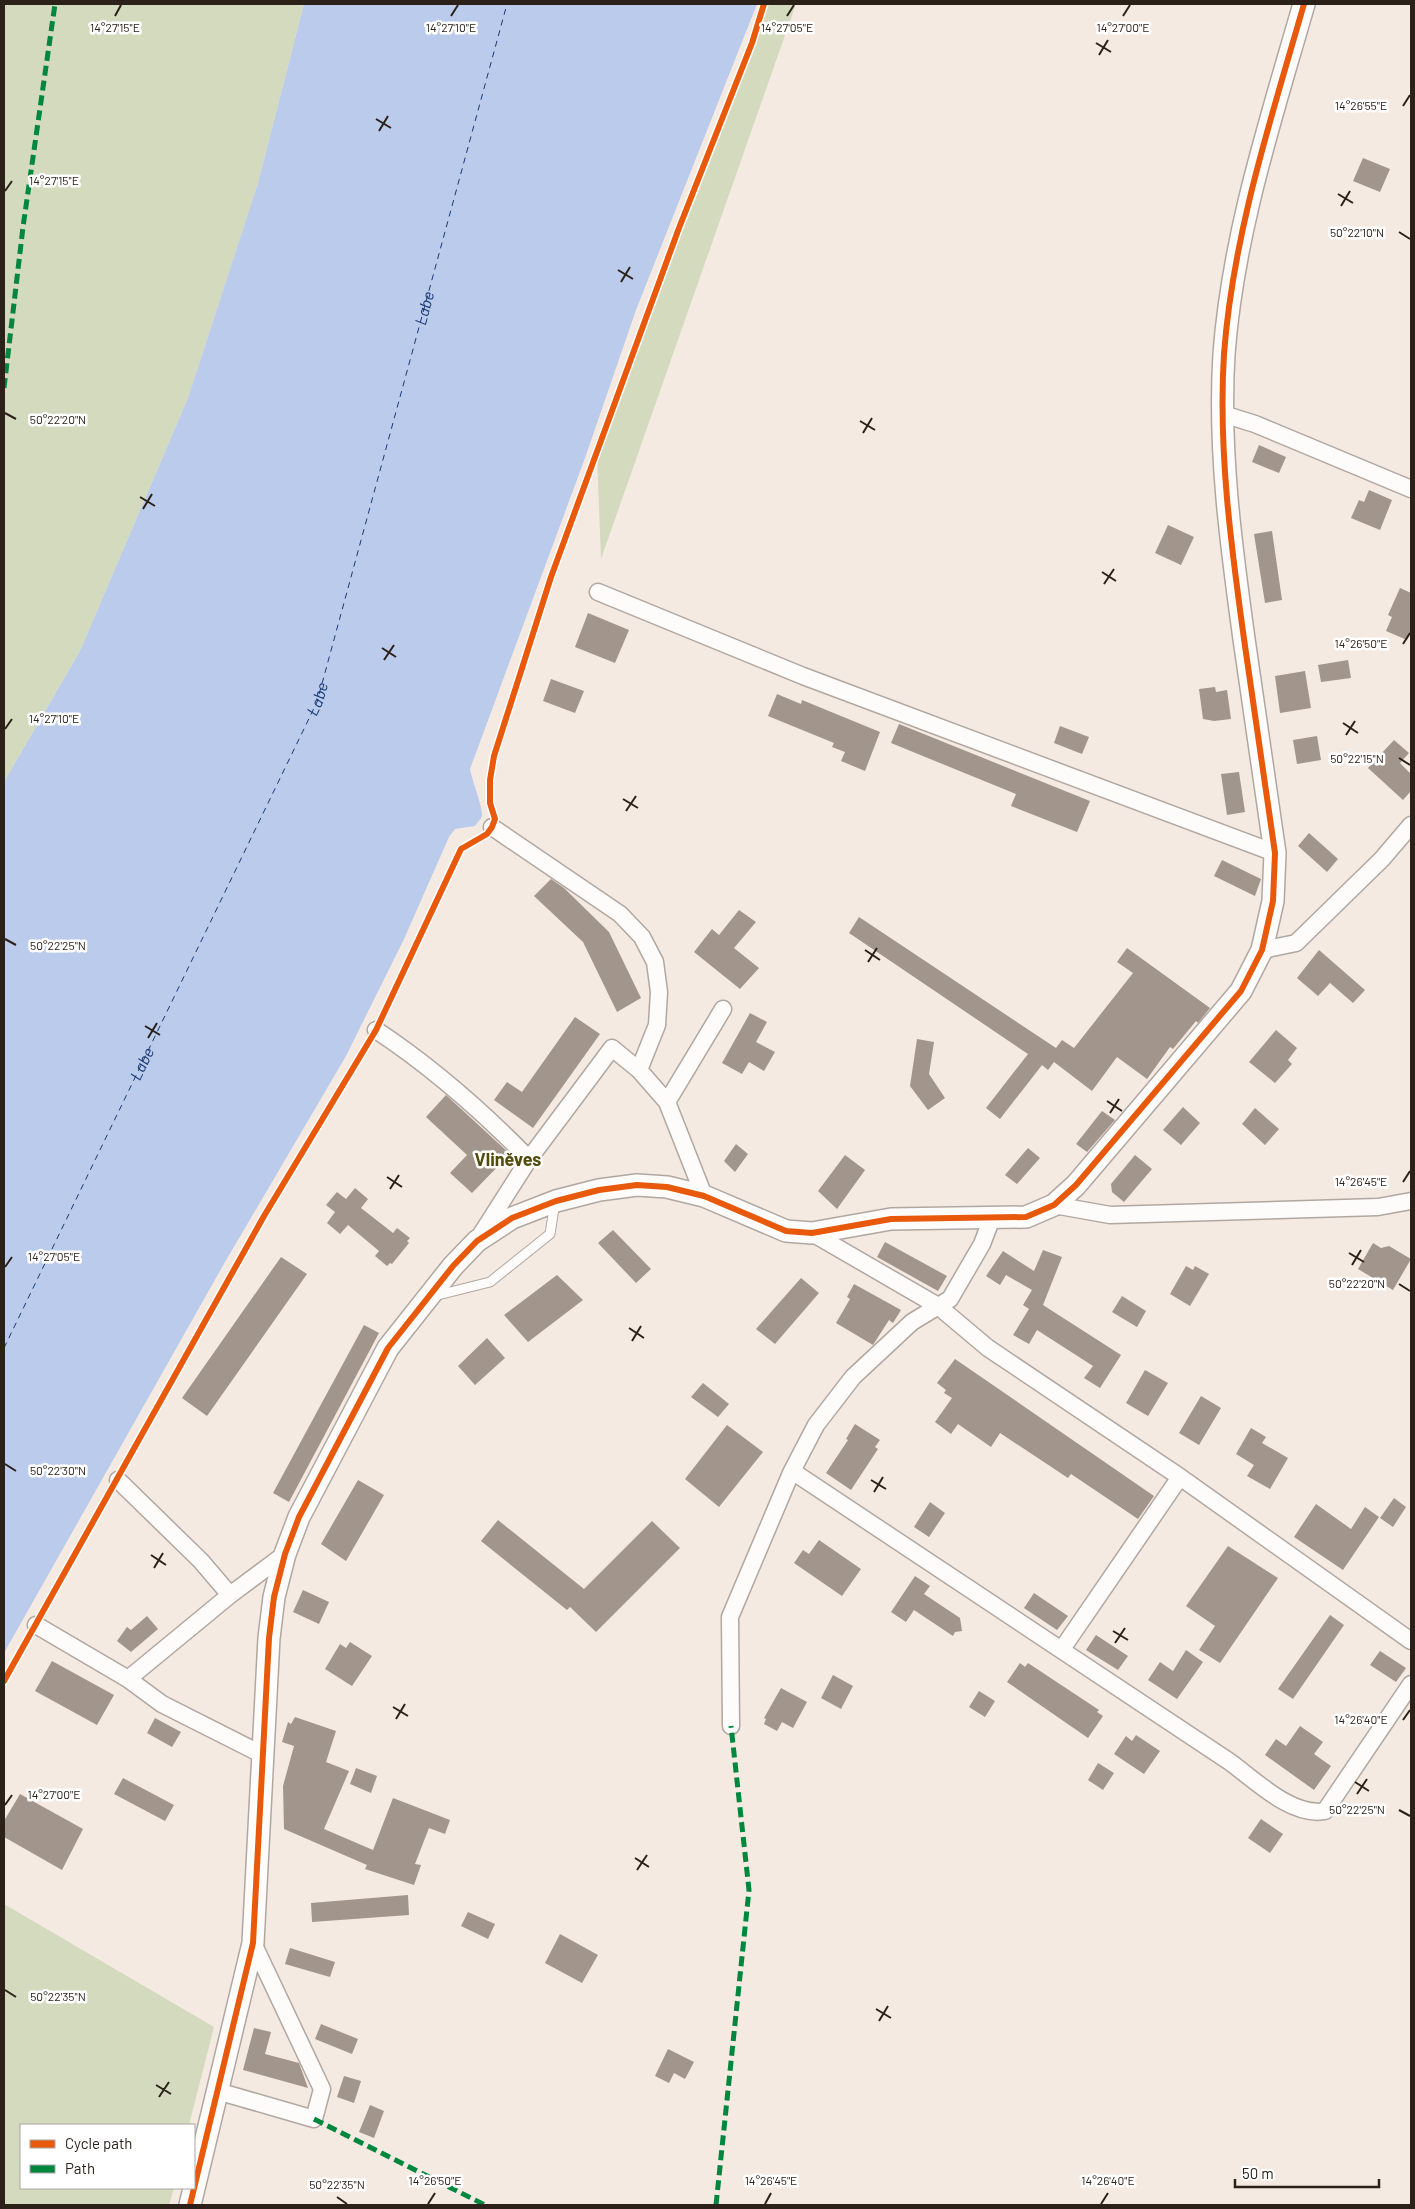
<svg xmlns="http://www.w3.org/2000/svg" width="1415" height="2209" viewBox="0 0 1415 2209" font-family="Barlow,sans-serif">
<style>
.green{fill:#d4dabe}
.water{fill:#bacbeb}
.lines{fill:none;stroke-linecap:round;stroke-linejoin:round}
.ferry{stroke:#1a3a74;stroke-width:1;stroke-dasharray:6 5;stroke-linecap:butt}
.building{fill:#a2958b}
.service-casing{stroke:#b1a7a0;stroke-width:11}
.minor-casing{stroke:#b1a7a0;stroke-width:19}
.tertiary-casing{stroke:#b1a7a0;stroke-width:24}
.service{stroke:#fdfcfb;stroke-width:9}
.minor{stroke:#fdfcfb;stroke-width:16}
.tertiary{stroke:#fdfcfb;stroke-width:21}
.quiet{stroke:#00873e;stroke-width:5;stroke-dasharray:10 5;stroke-linecap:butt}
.cycleway-casing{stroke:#fff;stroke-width:9}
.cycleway{stroke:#e8590c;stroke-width:6}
.ticks{fill:none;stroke:#2c2119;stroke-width:2}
.labels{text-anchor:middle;stroke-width:5;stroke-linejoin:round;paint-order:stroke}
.water-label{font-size:16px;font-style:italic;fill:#1a3a74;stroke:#fff}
.quarter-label{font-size:18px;font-weight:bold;fill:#544b0a;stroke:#fff}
.ticks-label{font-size:12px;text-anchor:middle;fill:#2c2119;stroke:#fff;stroke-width:5;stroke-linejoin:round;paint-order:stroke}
</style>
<rect width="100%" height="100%" fill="#f4eae2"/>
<path class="green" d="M4 4H304L258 183 188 398 80 651 4 782Z
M769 4H796L601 559 597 454Z
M4 1904 214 2027 189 2125H21V2188H174L169 2205H4Z"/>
<path class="water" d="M304 4H757L636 310 585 458 470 769C472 780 483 808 482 816 481 819 477 823 475 826L455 829 449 837 404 939 346 1056 225 1262 4 1653V782L80 651 188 398 258 183Z"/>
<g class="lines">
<path class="ferry" id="s1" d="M4 1348 317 702 507 4"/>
</g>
<path class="building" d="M1363 158 1390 169 1380 192 1353 181Z
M1259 445 1286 457 1279 473 1252 462Z
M1369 490 1392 500 1380 530 1351 518 1359 500 1364 502Z
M1168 525 1194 537 1181 565 1155 553Z
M1272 531 1282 600 1265 603 1254 534Z
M1400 588 1411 593V632L1407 640 1386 631 1392 617 1388 615Z
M588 613 629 630 615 663 575 647Z
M1348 660 1351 678 1321 682 1318 665Z
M1305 671 1311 708 1280 713 1275 676Z
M551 679 584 691 575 713 543 701Z
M1215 687 1216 692 1227 690 1231 719 1214 721 1203 719 1199 689Z
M777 694 801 704 802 700 880 732 865 771 841 761 845 752 832 747 834 743 768 716Z
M899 724 1090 801 1077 832 1011 806 1016 794 891 743Z
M1060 726 1089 737 1082 754 1054 743Z
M1317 736 1321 760 1297 764 1293 740Z
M1394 740 1409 753 1400 763 1411 774V791L1403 800 1368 768Z
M1239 772 1245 812 1227 815 1221 774Z
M1309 833 1338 859 1327 872 1298 846Z
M1222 860 1261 879 1255 896 1214 876Z
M551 879 564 888 609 932 641 998 617 1012 583 942 534 896Z
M739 910 756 922 734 948 759 968 740 989 694 952 712 929 719 935Z
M859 917 1056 1048 1062 1040 1074 1048 1133 973 1117 962 1127 948 1210 1008 1198 1023 1196 1021 1173 1049 1170 1047 1147 1079 1117 1057 1092 1091 1054 1062 1048 1070 1042 1065 1000 1119 986 1108 1028 1054 849 933Z
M1319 950 1365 990 1353 1003 1330 983 1318 996 1297 978Z
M750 1013 767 1022 756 1042 775 1052 764 1071 749 1062 742 1074 722 1063Z
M575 1017 600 1034 533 1128 494 1100 507 1082 522 1092Z
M1276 1030 1297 1048 1288 1060 1292 1064 1275 1083 1249 1062Z
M917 1039 934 1042 929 1074 945 1098 928 1110 910 1086Z
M446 1095 510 1154 472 1193 450 1173 467 1155 426 1117Z
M1183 1107 1200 1123 1181 1145 1163 1130Z
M1255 1108 1279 1129 1265 1145 1242 1124Z
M1102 1111 1115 1120 1087 1152 1076 1144Z
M736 1144 748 1154 735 1172 724 1161Z
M1028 1148 1040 1158 1017 1184 1005 1175Z
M845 1155 865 1170 837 1209 818 1191Z
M1135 1155 1152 1169 1124 1202 1112 1192 1111 1184Z
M355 1188 368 1199 361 1208 393 1233 397 1228 410 1238 407 1241 409 1243 392 1264 390 1263 387 1266 375 1256 379 1251 348 1225 340 1234 327 1223 335 1212 326 1205 337 1192 346 1199Z
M613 1230 651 1269 636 1283 598 1243Z
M885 1242 947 1276 938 1291 877 1257Z
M1373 1243 1381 1248 1389 1246 1411 1259 1393 1290 1358 1269Z
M1043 1250 1062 1257 1043 1305 1121 1355 1100 1388 1084 1378 1093 1366 1037 1330 1029 1344 1013 1335 1029 1309 1023 1305 1032 1290 1006 1275 1000 1285 986 1276 1003 1251 1034 1271Z
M281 1257 307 1274 207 1416 182 1398Z
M1186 1266 1193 1270 1195 1266 1209 1274 1190 1306 1170 1294Z
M557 1275 583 1300 528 1342 504 1315Z
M801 1278 819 1293 775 1344 756 1329Z
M854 1284 901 1310 893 1323 889 1320 873 1345 836 1323 850 1299 847 1297Z
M1122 1296 1146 1311 1137 1327 1112 1312Z
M364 1325 379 1333 289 1502 273 1493Z
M487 1338 505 1358 475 1385 458 1366Z
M955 1359 1154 1496 1138 1519 1071 1474 1068 1478 1000 1433 991 1447 958 1424 951 1434 935 1422 952 1398 944 1393 946 1390 937 1383Z
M1145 1370 1168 1383 1148 1416 1126 1403Z
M703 1383 729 1404 718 1417 691 1397Z
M1201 1396 1221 1408 1199 1445 1179 1433Z
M855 1424 880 1440 875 1447 878 1449 851 1490 826 1473 848 1440 846 1439Z
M727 1425 763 1452 719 1507 685 1479Z
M1251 1428 1266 1437 1262 1443 1288 1458 1270 1489 1247 1476 1254 1465 1236 1454Z
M358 1480 384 1495 346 1561 321 1544Z
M1394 1498 1406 1507 1393 1527 1380 1518Z
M930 1502 945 1513 929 1537 914 1527Z
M1316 1504 1351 1529 1365 1507 1379 1517 1343 1570 1294 1537Z
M498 1520 584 1589 652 1521 680 1548 596 1632 570 1607 567 1610 481 1541Z
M819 1540 861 1569 842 1596 794 1563 803 1550 809 1554Z
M1228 1546 1278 1578 1220 1663 1199 1650 1215 1626 1186 1606Z
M915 1576 930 1586 924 1594 960 1618 962 1631 955 1632 953 1636 914 1610 906 1622 891 1612Z
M303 1590 329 1602 319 1624 293 1612Z
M1034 1593 1068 1616 1057 1630 1024 1608Z
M1330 1615 1344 1625 1293 1699 1278 1689Z
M147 1616 158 1629 131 1652 117 1641 127 1627 131 1630Z
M1096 1635 1128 1656 1118 1670 1086 1650Z
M350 1642 372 1656 352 1686 325 1669 340 1644 346 1648Z
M1186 1650 1203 1662 1177 1699 1148 1680 1160 1662 1173 1671Z
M1380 1651 1406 1668 1396 1682 1370 1665Z
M52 1661 114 1695 97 1725 35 1691Z
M1020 1663 1025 1667 1028 1663 1099 1710 1097 1712 1103 1716 1088 1738 1007 1682Z
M833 1675 853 1686 841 1709 821 1698Z
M781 1688 807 1702 793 1728 782 1722 777 1731 764 1724 766 1719 764 1718Z
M979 1691 995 1701 985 1717 969 1707Z
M295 1717 336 1731 326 1762 349 1771 324 1829 373 1850 393 1798 450 1820 445 1834 429 1828 415 1864 421 1865 414 1885 365 1869 367 1865 284 1829 283 1786 294 1746 282 1742 288 1722 291 1724Z
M155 1718 181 1732 172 1747 147 1733Z
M1300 1726 1323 1742 1314 1754 1331 1766 1314 1790 1265 1755 1276 1739 1286 1746Z
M1136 1735 1160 1751 1144 1774 1114 1754 1126 1736 1132 1741Z
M1098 1763 1114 1773 1103 1790 1088 1780Z
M356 1768 377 1776 371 1793 350 1784Z
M123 1778 174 1805 165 1821 114 1794Z
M20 1794 83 1829 62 1870 4 1837V1821Z
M1261 1819 1283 1834 1270 1853 1248 1838Z
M408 1895 409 1915 312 1922 311 1903Z
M468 1912 495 1924 488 1939 461 1926Z
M560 1934 598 1955 582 1983 545 1963Z
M290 1948 335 1962 330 1977 285 1964Z
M321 2024 358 2039 352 2054 315 2039Z
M254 2028 271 2032 265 2054 299 2063 308 2088 243 2070Z
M668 2049 694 2062 685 2079 674 2073 669 2083 655 2076Z
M344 2076 361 2081 354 2103 337 2097Z
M370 2105 384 2111 374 2138 359 2132Z"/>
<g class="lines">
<g class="service-casing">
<path id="service" d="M434 1296 490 1282 550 1234 555 1202"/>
</g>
<g class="minor-casing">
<path id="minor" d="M1223 414 1255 424 1411 489
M598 592 803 676 1275 853
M492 827 620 914 642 937 655 962 659 992 657 1025 639 1070
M1262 950 1296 943 1382 859 1411 825
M376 1030C432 1067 482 1111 529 1159
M704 1196 667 1102 723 1009
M1054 1205 1110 1215 1378 1207 1411 1201
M812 1233 938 1306 988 1348 1180 1477 1411 1641
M478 1239 529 1159 612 1048 639 1070 667 1102
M792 1471 1230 1762C1256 1781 1292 1817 1325 1811L1411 1684
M118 1480 201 1561 230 1595
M36 1625 128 1679 230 1595 285 1554
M1062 1649 1180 1477
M128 1679 162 1704 263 1755
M731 1726 730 1617 791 1473 816 1425 853 1377 912 1322 950 1299 982 1244 992 1218
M217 2091 314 2119 322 2089 253 1943"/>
</g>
<g class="tertiary-casing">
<path id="tertiary" d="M190 2205 253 1943 269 1638 274 1597 285 1554 299 1517 388 1348 453 1266 477 1241 512 1218 556 1201 599 1190 637 1185 667 1187 704 1196 786 1231 812 1233 891 1219 1026 1217 1054 1205 1076 1185 1241 991 1262 950 1273 901 1275 853C1265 782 1254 710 1244 639 1231 545 1218 449 1224 354 1233 234 1271 119 1304 4"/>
</g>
<use href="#service" class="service"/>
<use href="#minor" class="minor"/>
<use href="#tertiary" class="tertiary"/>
<path class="quiet" d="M4 388 23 227 55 4
M314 2119 485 2205
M716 2205 749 1890 731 1726"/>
<g class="cycleway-casing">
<path id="cycleway" d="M4 1681 264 1216 376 1030 461 849 487 834 492 827 495 819 490 803V780L494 756 551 577 679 228 752 43 764 4
M190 2205 253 1943 269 1638 274 1597 285 1554 299 1517 388 1348 453 1266 477 1241 512 1218 556 1201 599 1190 637 1185 667 1187 704 1196 786 1231 812 1233 891 1219 1026 1217 1054 1205 1076 1185 1241 991 1262 950 1273 901 1275 853C1265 782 1254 710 1244 639 1231 545 1218 449 1224 354 1233 234 1271 119 1304 4"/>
</g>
<use href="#cycleway" class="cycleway"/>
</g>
<path class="ticks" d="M115 16 121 5M451 16 458 5M787 16 794 5M1123 16 1130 5M1096 43 1111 52M1099 55 1108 40M1403 106 1410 95M376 119 391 128M379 131 388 116M5 191 12 181M1338 194 1353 203M1341 206 1350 191M1399 232 1410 239M618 270 633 279M621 282 630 267M5 413 16 419M860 421 875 430M863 433 872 418M140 497 155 506M143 509 152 494M1102 572 1116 581M1104 584 1114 569M1403 644 1410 633M382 648 396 657M384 660 394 645M1343 723 1358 733M5 729 12 719M1346 735 1355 721M1399 758 1410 765M623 799 638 808M626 811 636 796M5 939 16 945M865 950 880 960M868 962 877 948M145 1026 160 1035M148 1038 157 1023M1107 1101 1122 1111M1110 1113 1119 1099M387 1177 402 1187M1403 1182 1410 1171M390 1189 399 1175M1349 1253 1364 1262M1352 1265 1361 1250M5 1267 12 1257M1399 1284 1410 1291M629 1328 644 1338M632 1341 641 1326M5 1464 16 1471M871 1480 886 1489M874 1492 883 1477M151 1555 166 1565M154 1568 163 1553M1113 1631 1128 1640M1115 1643 1125 1628M393 1707 408 1716M396 1719 405 1704M1403 1720 1410 1710M1355 1782 1369 1791M1357 1794 1367 1779M5 1805 12 1795M1399 1810 1410 1816M635 1858 649 1867M637 1870 647 1855M5 1990 16 1997M876 2009 891 2018M879 2021 888 2006M156 2085 171 2094M159 2097 169 2082M337 2197 347 2204M428 2204 435 2193M765 2204 771 2193M1101 2204 1108 2193"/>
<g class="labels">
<g class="water-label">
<text dy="6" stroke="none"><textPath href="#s1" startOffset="1126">Labe</textPath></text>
<text dy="6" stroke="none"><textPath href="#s1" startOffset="721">Labe</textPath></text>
<text dy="6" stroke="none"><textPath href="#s1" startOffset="316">Labe</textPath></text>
</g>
<g class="quarter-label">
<text x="508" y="1166">Vliněves</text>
</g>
</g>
<g class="ticks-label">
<text x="115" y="32">14°27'15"E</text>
<text x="451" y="32">14°27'10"E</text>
<text x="787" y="32">14°27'05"E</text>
<text x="1123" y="32">14°27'00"E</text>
<text x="1361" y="110">14°26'55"E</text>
<text x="54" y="185">14°27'15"E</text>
<text x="1357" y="237">50°22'10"N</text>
<text x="58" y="424">50°22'20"N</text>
<text x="1361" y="648">14°26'50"E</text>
<text x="54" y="723">14°27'10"E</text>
<text x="1357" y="763">50°22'15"N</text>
<text x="58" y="950">50°22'25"N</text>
<text x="1361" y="1186">14°26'45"E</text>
<text x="54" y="1261">14°27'05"E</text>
<text x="1357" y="1288">50°22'20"N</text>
<text x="58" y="1475">50°22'30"N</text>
<text x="1361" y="1724">14°26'40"E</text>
<text x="54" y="1799">14°27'00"E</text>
<text x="1357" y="1814">50°22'25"N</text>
<text x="58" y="2001">50°22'35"N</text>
<text x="435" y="2185">14°26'50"E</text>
<text x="771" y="2185">14°26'45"E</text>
<text x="1108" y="2185">14°26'40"E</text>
<text x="337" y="2189">50°22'35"N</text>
</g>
<rect width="1415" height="2209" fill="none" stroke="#2c2119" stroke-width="10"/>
<rect x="20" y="2124" width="175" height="65" fill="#ffffff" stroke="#aba6a3"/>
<rect x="30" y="2140" width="25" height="8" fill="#e8590c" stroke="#aba6a3"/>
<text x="65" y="2149" font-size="15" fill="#2c2119">Cycle path</text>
<rect x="30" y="2165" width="25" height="8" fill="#00873e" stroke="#aba6a3"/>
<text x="65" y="2174" font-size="15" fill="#2c2119">Path</text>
<path d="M1235 2179v8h144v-8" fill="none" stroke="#2c2119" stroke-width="2.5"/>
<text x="1242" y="2179" font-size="15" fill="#2c2119" stroke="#ffffff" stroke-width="4" paint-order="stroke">50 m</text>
</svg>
